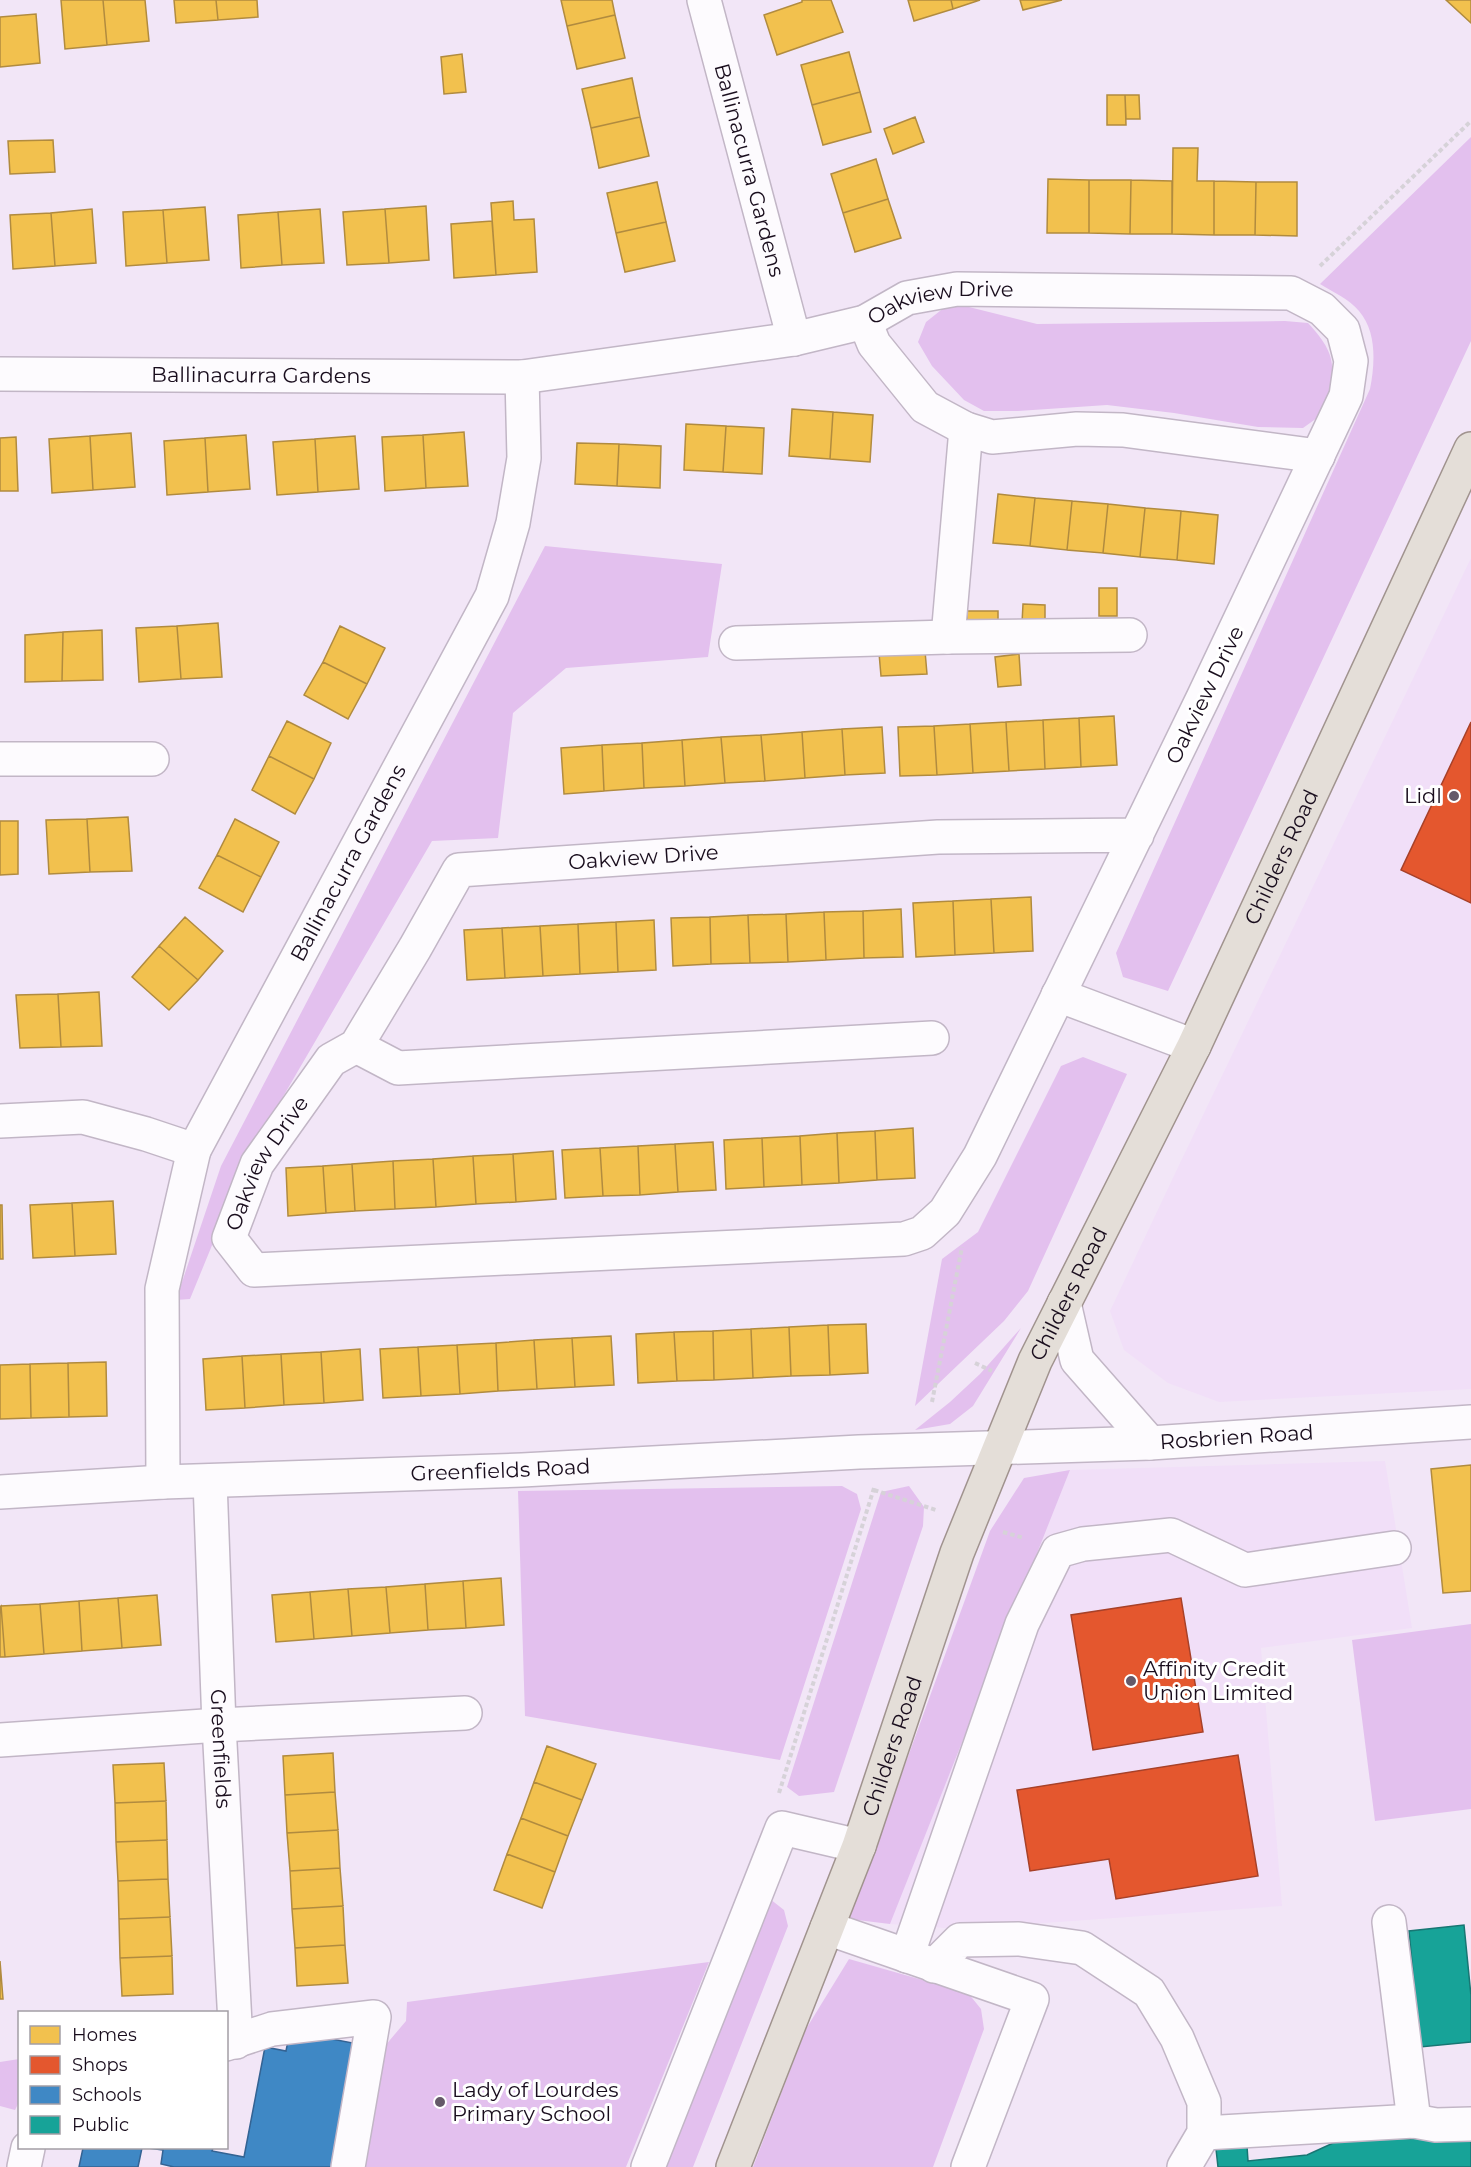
<svg xmlns="http://www.w3.org/2000/svg" width="1471" height="2167" viewBox="0 0 1471 2167" font-family="Montserrat,sans-serif">
<style>
.built{fill:#f1dff8}
.green{fill:#e3c0ee}
.homes{fill:#f2c14e;stroke:#b18b3f;stroke-width:1.5}
.shops{fill:#e4572e;stroke:#a74129;stroke-width:1.5}
.schools{fill:#3f88c5;stroke:#346393;stroke-width:1.5}
.public{fill:#17a398;stroke:#187673;stroke-width:1.5}
.lines{fill:none;stroke-linecap:round;stroke-linejoin:round}
.minor-casing{stroke:#c2b6c6;stroke-width:36}
.major-casing{stroke:#a0938e;stroke-width:36}
.path{stroke:#d6d2d8;stroke-width:4;stroke-dasharray:4.5 3;stroke-linecap:butt}
.minor{stroke:#fdfbfe;stroke-width:33}
.major{stroke:#e4ded8;stroke-width:33}
.poi-dot{fill:#655969;stroke:#fff;stroke-width:2}
.labels{text-anchor:middle;stroke-width:6;stroke-linejoin:round;paint-order:stroke}
.street-label{font-size:21px;fill:#190d1d;stroke:#fff}
.poi-label{font-size:21px;fill:#190d1d;stroke:#fff;text-anchor:start}
</style>
<rect width="100%" height="100%" fill="#f2e6f7"/>
<path class="built" d="M1471 558V1389L1219 1402 1168 1383 1124 1350 1110 1311 1180 1163Z
M1385 1461 1412 1628 1261 1648 1282 1906 959 1929 890 1924 1070 1470Z"/>
<path class="green" d="M1471 137V341L1168 991 1123 977 1116 953 1370 389C1375 364 1377 332 1359 311 1349 299 1333 292 1320 284Z
M945 307H969L1037 324 1285 321 1308 323C1340 357 1335 371 1324 413L1303 428 1258 427 1174 413 1107 405 1018 411H984L964 400 932 366 918 342 926 322Z
M545 546 722 564 708 657 566 668 513 713 498 838 432 841 249 1155 190 1299 176 1300 221 1166Z
M1083 1057 1127 1074 1028 1291 1004 1321 915 1406 942 1259 978 1232 1061 1066Z
M1021 1328 973 1406 950 1424 915 1430 950 1402 980 1374Z
M1070 1470 890 1924 849 1919 990 1531 1024 1478Z
M842 1486 857 1494 861 1509 780 1760 525 1716 518 1491Z
M909 1486 924 1507 923 1526 834 1792 799 1796 787 1787 881 1492Z
M1471 1624V1809L1375 1821 1352 1640Z
M770 1899 784 1910 788 1926 693 2167H664Z
M849 1959 968 1993 981 2009 984 2029 933 2167H753L806 2029Z
M709 1962 626 2167H361L384 2047 406 2021 407 2002Z
M19 2059V2102L15 2110 0 2106V2062Z"/>
<path class="homes" d="M61 0H103L107 45 65 49Z
M103 0H145L149 41 107 45Z
M174 0H216L218 20 176 23Z
M216 0H257L258 17 218 20Z
M561 0H612L615 15 567 26Z
M802 0H831L843 32 777 55 764 15 802 2Z
M908 0H951L953 9 914 21Z
M951 0H980L953 9Z
M1020 0H1062L1023 10Z
M1446 0H1471V23Z
M36 14 40 63 0 67V17Z
M615 15 625 58 577 69 567 26Z
M849 52 860 92 812 105 801 65Z
M462 54 466 92 444 94 441 57Z
M632 78 640 117 591 128 582 89Z
M860 92 871 132 823 145 812 105Z
M1107 95H1125L1126 125H1107Z
M1125 95H1139L1140 119H1126Z
M640 117 649 156 599 168 591 128Z
M915 117 924 142 893 154 884 129Z
M53 140 55 172 10 174 8 141Z
M1173 148H1198L1197 181H1214V235L1172 234Z
M876 159 888 199 843 213 831 174Z
M1048 179 1089 180V233H1047Z
M1089 180H1131L1130 234 1089 233Z
M1131 180 1172 181V234H1130Z
M1214 181 1256 182 1255 235H1214Z
M657 182 666 222 616 233 607 193Z
M1256 182H1297V236L1255 235Z
M888 199 901 238 855 252 843 213Z
M513 201 514 220 534 219 537 272 496 275 491 203Z
M426 206 429 260 389 263 385 209Z
M205 207 209 260 167 263 163 210Z
M92 209 96 263 55 266 51 213Z
M320 209 324 263 282 265 278 212Z
M385 209 389 263 347 265 343 212Z
M163 210 167 263 126 266 123 212Z
M278 212 282 265 241 268 238 215Z
M51 213 55 266 13 269 10 215Z
M492 221 496 275 454 278 451 224Z
M666 222 675 261 625 272 616 233Z
M792 409 833 412 830 459 789 456Z
M833 412 873 415 870 462 830 459Z
M686 424 726 426 723 472 684 470Z
M726 426 764 428 762 474 723 472Z
M464 432 468 486 426 488 423 435Z
M131 433 135 487 93 490 90 436Z
M246 435 250 489 208 492 205 438Z
M423 435 426 488 385 491 382 437Z
M90 436 93 490 52 493 49 439Z
M355 436 359 489 318 492 315 439Z
M16 437 18 491H0V438Z
M205 438 208 492 167 495 164 441Z
M315 439 318 492 277 495 273 442Z
M577 443 619 444 617 486 575 484Z
M619 444 661 446 660 488 617 486Z
M998 494 1035 498 1030 546 993 543Z
M1035 498 1072 501 1067 550 1030 546Z
M1072 501 1108 504 1103 553 1067 550Z
M1108 504 1145 508 1140 557 1103 553Z
M1145 508 1181 511 1177 560 1140 557Z
M1181 511 1218 515 1214 564 1177 560Z
M1099 588H1117V616H1099Z
M1023 604 1045 605V624L1022 623Z
M967 611H998V630H967Z
M218 623 222 677 181 679 177 626Z
M177 626 181 679 139 682 136 628Z
M340 626 385 648 367 684 323 662Z
M102 630 103 680 62 681 63 632Z
M63 632 62 681 25 682V635Z
M925 651 927 674 881 676 879 653Z
M1019 654 1021 685 998 687 995 657Z
M323 662 367 684 348 719 304 695Z
M1114 716 1117 765 1081 767 1079 718Z
M1079 718 1081 767 1045 769 1043 720Z
M1043 720 1045 769 1009 771 1006 722Z
M287 721 331 743 314 779 269 756Z
M1006 722 1009 771 973 773 970 724Z
M970 724 973 773 937 775 934 726Z
M934 726 937 775 900 776 898 727Z
M882 727 885 773 845 775 842 729Z
M842 729 845 775 805 778 802 732Z
M802 732 805 778 765 781 761 735Z
M761 735 765 781 725 783 721 737Z
M721 737 725 783 685 786 682 740Z
M682 740 685 786 644 788 642 743Z
M642 743 644 788 604 791 602 745Z
M602 745 604 791 564 794 561 748Z
M269 756 314 779 295 814 252 790Z
M128 817 132 871 90 872 87 819Z
M87 819 90 872 49 874 46 820Z
M235 819 279 842 261 877 217 855Z
M0 821H18V874L0 875Z
M217 855 261 877 243 912 199 888Z
M1031 897 1033 951 994 953 991 899Z
M991 899 994 953 955 955 953 901Z
M953 901 955 955 916 957 913 903Z
M901 909 903 957 864 958 863 911Z
M863 911 864 958 826 960 824 912Z
M824 912 826 960 788 962 786 914Z
M786 914 788 962 750 963 748 915Z
M748 915 750 963 711 964 710 917Z
M185 917 223 951 198 980 159 946Z
M710 917 711 964 673 966 671 918Z
M654 920 656 970 618 972 616 922Z
M616 922 618 972 580 974 578 924Z
M578 924 580 974 543 976 540 926Z
M540 926 543 976 505 978 502 928Z
M502 928 505 978 467 980 464 930Z
M159 946 198 980 169 1010 132 977Z
M99 992 102 1046 61 1047 58 994Z
M58 994 61 1047 20 1048 16 995Z
M913 1128 915 1178 877 1180 875 1131Z
M875 1131 877 1180 839 1183 837 1133Z
M837 1133 839 1183 802 1185 800 1136Z
M800 1136 802 1185 764 1187 762 1138Z
M762 1138 764 1187 726 1189 724 1140Z
M713 1142 716 1190 678 1192 675 1144Z
M675 1144 678 1192 640 1195 638 1146Z
M638 1146 640 1195 603 1196 600 1148Z
M600 1148 603 1196 565 1198 562 1150Z
M553 1151 556 1199 516 1202 513 1154Z
M513 1154 516 1202 476 1204 473 1156Z
M473 1156 476 1204 436 1207 433 1159Z
M433 1159 436 1207 395 1209 393 1161Z
M393 1161 395 1209 355 1211 352 1164Z
M352 1164 355 1211 326 1213 323 1166Z
M323 1166 326 1213 288 1216 286 1168Z
M113 1201 116 1254 75 1256 72 1203Z
M72 1203 75 1256 33 1258 30 1205Z
M0 1205H2L3 1259H0Z
M866 1324 868 1373 830 1375 828 1325Z
M828 1325 830 1375 791 1376 789 1327Z
M789 1327 791 1376 753 1378 751 1329Z
M751 1329 753 1378 714 1380 713 1331Z
M713 1331 714 1380 677 1381 674 1332Z
M674 1332 677 1381 638 1383 636 1334Z
M611 1336 614 1385 575 1387 572 1338Z
M572 1338 575 1387 537 1389 534 1340Z
M534 1340 537 1389 498 1391 496 1343Z
M496 1343 498 1391 460 1394 457 1345Z
M457 1345 460 1394 421 1396 418 1347Z
M418 1347 421 1396 383 1398 380 1349Z
M360 1349 363 1400 324 1403 321 1352Z
M321 1352 324 1403 284 1405 281 1354Z
M281 1354 284 1405 245 1408 242 1356Z
M242 1356 245 1408 206 1410 203 1359Z
M106 1362 107 1416 69 1417 68 1363Z
M68 1363 69 1417 31 1418 30 1364Z
M30 1364 31 1418 0 1419V1365Z
M1471 1465V1591L1443 1593 1431 1469Z
M501 1578 504 1625 466 1628 463 1581Z
M463 1581 466 1628 428 1630 425 1584Z
M425 1584 428 1630 390 1633 386 1587Z
M386 1587 390 1633 352 1636 348 1589Z
M348 1589 352 1636 314 1639 310 1592Z
M310 1592 314 1639 276 1642 272 1595Z
M157 1595 161 1645 122 1648 118 1598Z
M118 1598 122 1648 82 1651 79 1601Z
M79 1601 82 1651 44 1654 40 1604Z
M40 1604 44 1654 5 1657 1 1606Z
M1 1606 5 1657H0V1607Z
M547 1746 596 1764 582 1800 534 1782Z
M333 1753 335 1792 285 1795 283 1756Z
M164 1763 166 1801 115 1803 113 1765Z
M534 1782 582 1800 568 1836 521 1818Z
M335 1792 338 1830 287 1833 285 1795Z
M166 1801 167 1840 116 1842 115 1803Z
M521 1818 568 1836 555 1872 507 1854Z
M338 1830 340 1868 290 1871 287 1833Z
M167 1840 168 1879 118 1881 116 1842Z
M507 1854 555 1872 542 1908 494 1890Z
M340 1868 343 1906 292 1909 290 1871Z
M168 1879 170 1917 119 1919 118 1881Z
M343 1906 345 1945 295 1948 292 1909Z
M170 1917 172 1956 120 1958 119 1919Z
M345 1945 348 1983 297 1986 295 1948Z
M172 1956 173 1994 122 1996 120 1958Z
M0 1961 3 1999H0Z"/>
<path class="shops" d="M1471 722V903L1401 870Z
M1181 1598 1203 1732 1093 1750 1071 1615Z
M1238 1755 1258 1876 1116 1899 1109 1859 1030 1871 1017 1790Z"/>
<path class="schools" d="M290 2031 358 2044 335 2167H174L161 2164 163 2150 148 2148H213L212 2151 244 2157 265 2047 286 2051Z
M83 2148H142L138 2167H79Z"/>
<path class="public" d="M1464 1925 1471 1996V2042L1420 2047 1409 1931Z
M1355 2133 1410 2139 1442 2134 1443 2142 1471 2140V2167H1218L1216 2149 1247 2146 1248 2161 1307 2155Z"/>
<g class="lines">
<g class="minor-casing">
<g id="minor">
<path id="s1" d="M704 0 794 339"/>
<path d="M865 322 874 344 925 407 966 429 992 437 1077 429 1123 430 1318 456"/>
<path id="s2" d="M0 374 522 377 794 339 865 322 907 298 957 289 1291 293 1322 309 1343 330 1351 361 1346 396 1203 698 980 1156 945 1212 922 1233 904 1239 254 1270 229 1238 257 1164 331 1060 356 1046 415 948 459 870 938 837 1137 835"/>
<path d="M948 637 966 429"/>
<path d="M736 643 948 637 1130 635"/>
<path d="M0 759H152"/>
<path d="M1058 995 1194 1046"/>
<path d="M356 1046 398 1068 932 1038"/>
<path id="s3" d="M0 1121 83 1117 146 1134 194 1150 492 596 513 523 524 458 522 377"/>
<path d="M1064 1303 1077 1360 1150 1443"/>
<path id="s4" d="M210 1481 219 1725 236 2042"/>
<path d="M163 1482 162 1289 194 1150"/>
<path id="s5" d="M0 1492 163 1482 522 1470 859 1452 1150 1443 1471 1422"/>
<path d="M0 1740 219 1725 465 1713"/>
<path d="M1389 1922 1414 2121"/>
<path d="M827 1928 1032 1999 968 2167"/>
<path d="M907 1956 1022 1624 1058 1551 1083 1544 1171 1535 1245 1570 1394 1548"/>
<path d="M934 1966 960 1940 1019 1939 1082 1948 1149 1992 1177 2038 1204 2102V2133L1184 2167"/>
<path d="M226 2044 272 2029 374 2017 348 2167"/>
<path d="M1204 2133 1414 2121 1436 2125 1471 2124"/>
<path d="M24 2167 28 2148"/>
<path d="M648 2167 782 1828 859 1846"/>
</g>
</g>
<g class="major-casing">
<g id="major">
<path id="s6" d="M733 2167 859 1846 957 1553 1035 1361 1194 1046 1471 449"/>
</g>
</g>
<path class="path" d="M1320 266 1471 121
M975 1363 992 1371
M932 1402 962 1247
M874 1490 936 1510
M1003 1532 1024 1538
M779 1793 874 1488"/>
<use href="#minor" class="minor"/>
<use href="#major" class="major"/>
</g>
<g class="poi-dot">
<circle cx="1454" cy="796" r="6"/>
<circle cx="1131" cy="1681" r="6"/>
<circle cx="440" cy="2102" r="6"/>
</g>
<g class="labels">
<g class="street-label">
<text dy="7" stroke="none"><textPath href="#s1" startOffset="176">Ballinacurra Gardens</textPath></text>
<text dy="7" stroke="none"><textPath href="#s2" startOffset="950">Oakview Drive</textPath></text>
<text dy="7" stroke="none"><textPath href="#s2" startOffset="261">Ballinacurra Gardens</textPath></text>
<text transform="translate(1205 695) rotate(-64)" y="7">Oakview Drive</text>
<text dy="7" stroke="none"><textPath href="#s6" startOffset="1422">Childers Road</textPath></text>
<text dy="7" stroke="none"><textPath href="#s2" startOffset="3710">Oakview Drive</textPath></text>
<text dy="7" stroke="none"><textPath href="#s3" startOffset="525">Ballinacurra Gardens</textPath></text>
<text dy="7" stroke="none"><textPath href="#s2" startOffset="3170">Oakview Drive</textPath></text>
<text dy="7" stroke="none"><textPath href="#s6" startOffset="936">Childers Road</textPath></text>
<text dy="7" stroke="none"><textPath href="#s5" startOffset="1238">Rosbrien Road</textPath></text>
<text dy="7" stroke="none"><textPath href="#s5" startOffset="501">Greenfields Road</textPath></text>
<text dy="7" stroke="none"><textPath href="#s6" startOffset="450">Childers Road</textPath></text>
<text dy="7" stroke="none"><textPath href="#s4" startOffset="268">Greenfields</textPath></text>
</g>
<g class="poi-label">
<text x="1442" y="803" text-anchor="end">Lidl</text>
<text x="1143" y="1676">Affinity Credit<tspan x="1143" dy="24">Union Limited</tspan></text>
<text x="452" y="2097">Lady of Lourdes<tspan x="452" dy="24">Primary School</tspan></text>
</g>
</g>
<rect x="18" y="2011" width="210" height="138" fill="#ffffff" stroke="#a39ea5" stroke-width="1.5"/>
<rect x="30" y="2026" width="30" height="18" fill="#f2c14e" stroke="#a39ea5" stroke-width="1.5"/>
<text x="72" y="2041" font-size="18" fill="#190d1d">Homes</text>
<rect x="30" y="2056" width="30" height="18" fill="#e4572e" stroke="#a39ea5" stroke-width="1.5"/>
<text x="72" y="2071" font-size="18" fill="#190d1d">Shops</text>
<rect x="30" y="2086" width="30" height="18" fill="#3f88c5" stroke="#a39ea5" stroke-width="1.5"/>
<text x="72" y="2101" font-size="18" fill="#190d1d">Schools</text>
<rect x="30" y="2116" width="30" height="18" fill="#17a398" stroke="#a39ea5" stroke-width="1.5"/>
<text x="72" y="2131" font-size="18" fill="#190d1d">Public</text>
</svg>
